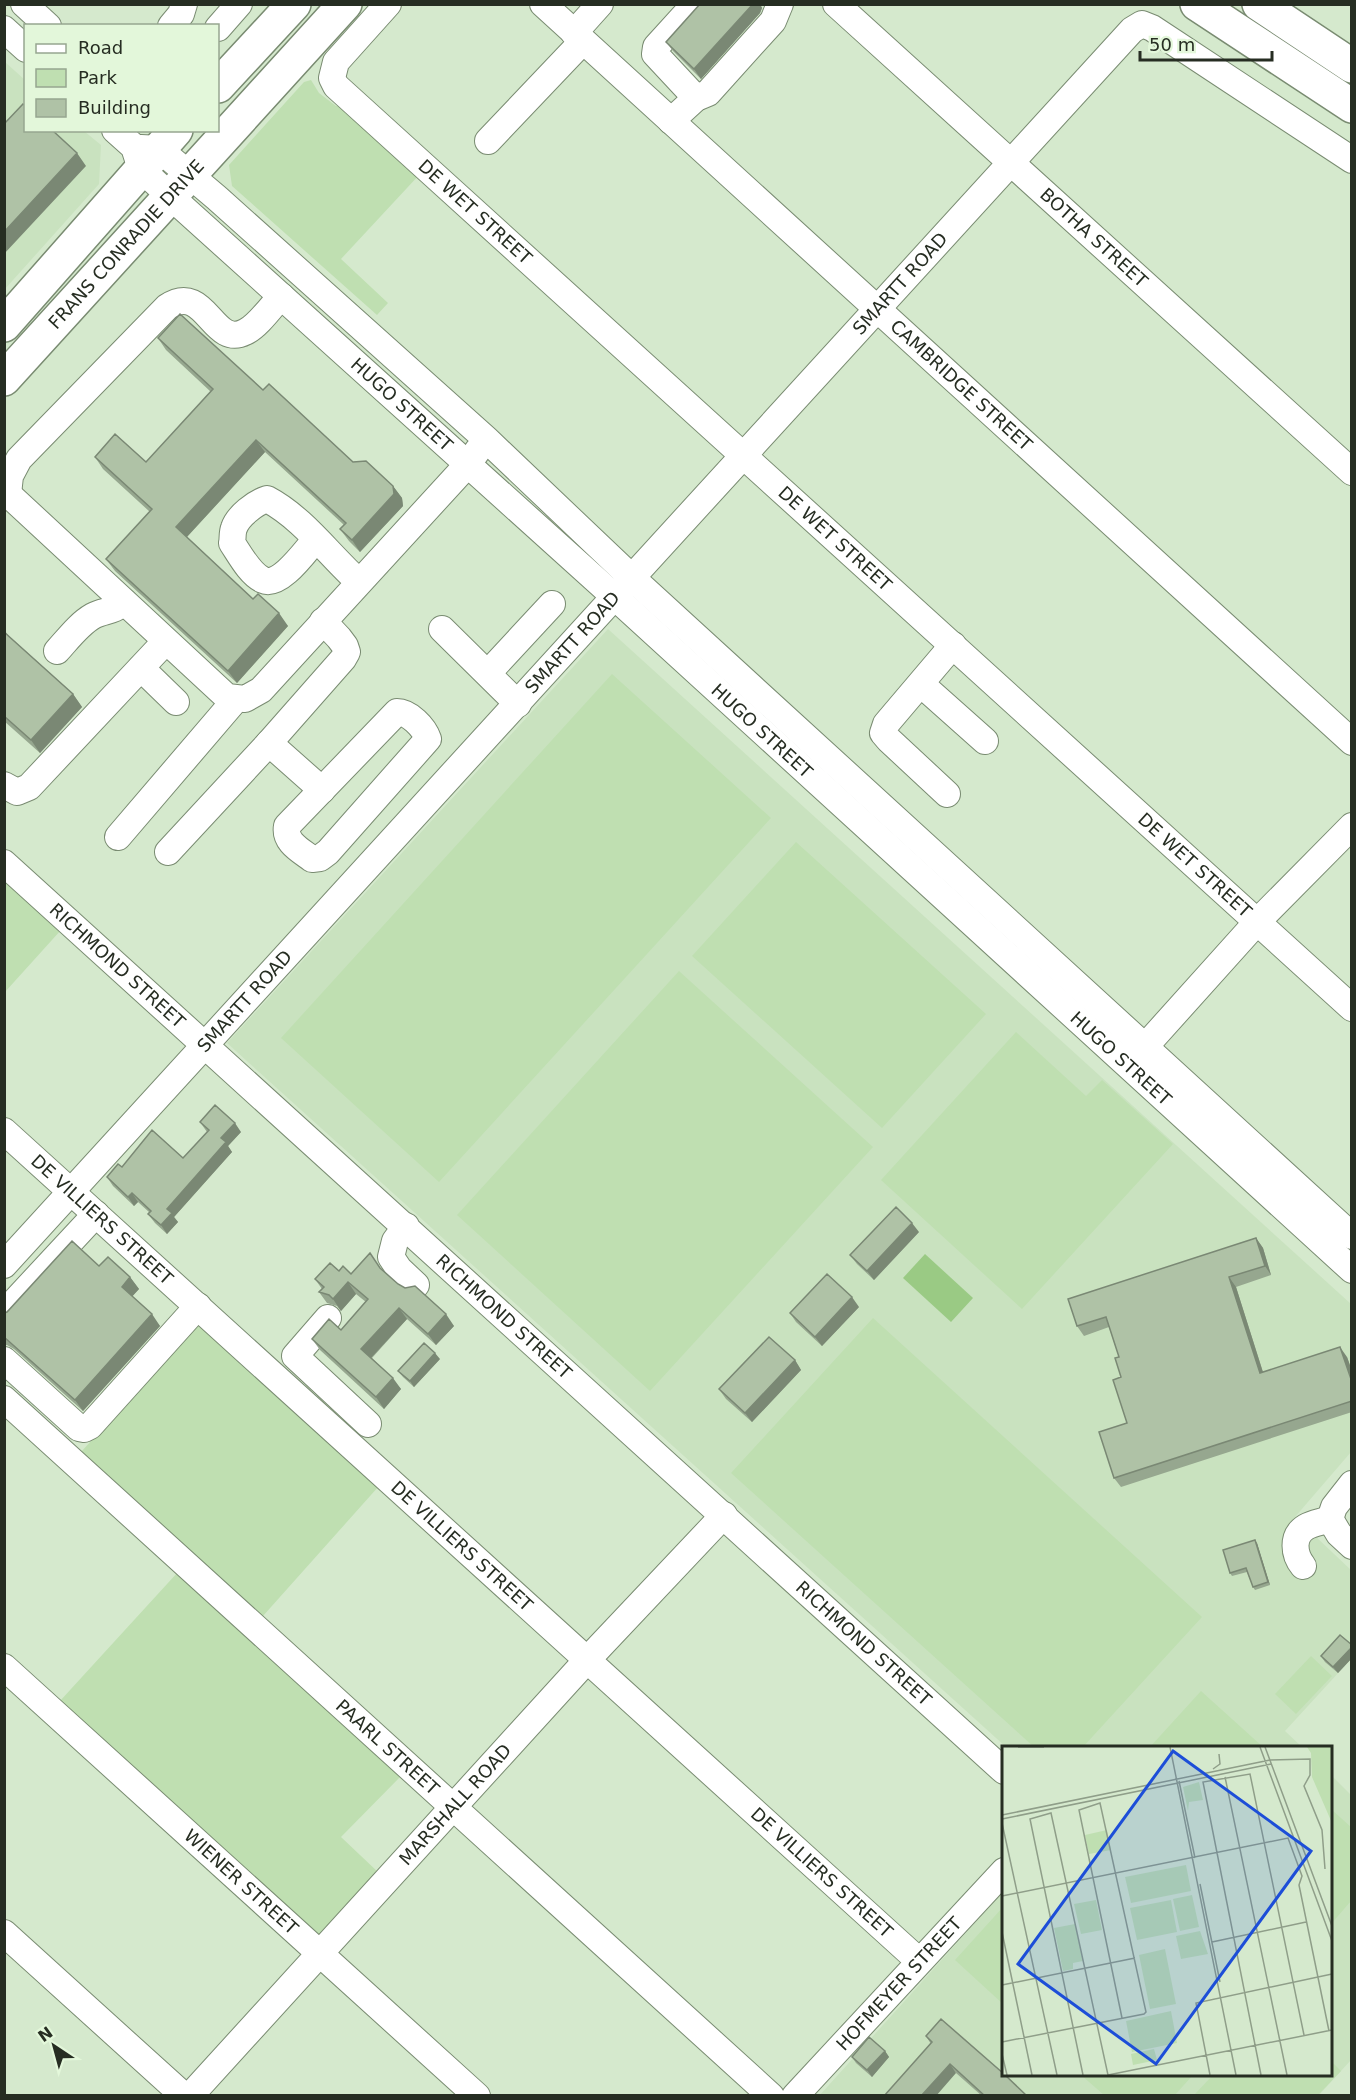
<svg xmlns="http://www.w3.org/2000/svg" width="1356" height="2100" viewBox="0 0 1356 2100" font-family="'DejaVu Sans',sans-serif">
<style>
.built{fill:#c9e2bf}
.green{fill:#bfdfb1}
.water{fill:#9aca84}
.lines{fill:none;stroke-linecap:round;stroke-linejoin:round}
.minor-casing{stroke:#798b71;stroke-width:28}
.major-casing{stroke:#798b71;stroke-width:36}
.minor{stroke:#fff;stroke-width:26}
.major{stroke:#fff;stroke-width:33}
.wall{fill:#96a78f}
.shaded-wall{fill:#7a8874}
.building{fill:#afc2a6;stroke:#7a8874;stroke-width:1.5}
.labels{text-anchor:middle;stroke-width:4.5;stroke-linejoin:round;paint-order:stroke}
.street-label{font-size:18px;fill:#262d22;stroke:#e3f7da}
.inset-road{fill:none;stroke:#8f9e89;stroke-width:1.5}
.view{fill:#1d4ed8;fill-opacity:0.15;stroke:#1d4ed8;stroke-width:3}
.inset-edge{fill:none;stroke:#262d22;stroke-width:3}
</style>
<rect width="100%" height="100%" fill="#d5e9cd"/>
<path class="built" d="M5 62 25 80 26 130 84 131 101 145 99 184 5 289Z
M608 629 1351 1304V1452L1295 1517 1351 1570V1659L1285 1731 1302 1747H1006L227 1043Z
M1331 1775 1351 1795V2060L1319 2095 819 2096 1003 1892 1004 2074H1330Z"/>
<path class="green" d="M311 80 319 93 336 106 341 105 420 174 341 259 388 303 377 315 232 186 229 165 304 82Z
M612 674 771 818 439 1182 281 1038Z
M796 842 986 1014 882 1128 692 956Z
M5 879 61 930 5 992Z
M679 971 873 1147 650 1391 457 1215Z
M1016 1032 1086 1096 1102 1080 1173 1144 1022 1309 881 1180Z
M873 1318 1202 1617 1083 1747H1034L731 1473Z
M198 1323 379 1486 263 1616 81 1452Z
M178 1572 402 1775 341 1837 379 1873 322 1934 317 1935 60 1701Z
M1311 1656 1332 1676 1296 1714 1275 1694Z
M1201 1691 1263 1747H1150Z
M1331 1809 1352 1828 1351 1901 1331 1924Z
M1003 1907V2004L955 1960Z
M1331 2061 1341 2071 1318 2095H1194L1213 2075 1330 2074Z
M1081 2075H1193L1174 2096 1104 2095Z"/>
<path class="water" d="M925 1254 973 1298 951 1322 903 1278Z"/>
<g class="lines">
<g class="minor-casing">
<g id="minor">
<path d="M24 4 48 26"/>
<path id="s1" d="M388 4 336 62 332 78 336 86 1352 1008"/>
<path id="s2" d="M543 4 1352 742"/>
<path d="M695 4 656 47 655 54 696 98"/>
<path id="s3" d="M836 4 1352 472"/>
<path d="M171 26 181 14 184 4"/>
<path d="M218 28 239 4"/>
<path d="M4 29 26 49"/>
<path d="M574 33 600 4"/>
<path d="M671 121 696 98 708 93 773 21 780 4"/>
<path id="s4" d="M115 130 134 147 141 169 170 196 615 597 1352 1270"/>
<path d="M488 141 583 41"/>
<path d="M141 148 159 149 217 198 486 439 631 577 1352 1236"/>
<path d="M4 494H8L227 697 245 699 261 690 468 464 478 450"/>
<path d="M8 494 10 476 19 459 167 307C206 281 212 349 245 332 257 327 272 306 281 296"/>
<path d="M316 539C306 550 280 588 263 580 250 574 240 555 232 543 233 539 232 533 234 528 238 516 255 503 267 499 303 518 329 555 359 582"/>
<path d="M442 629 518 704"/>
<path d="M57 651C68 639 79 624 93 616 104 610 114 612 124 602"/>
<path d="M141 668 176 702"/>
<path d="M488 673 552 604"/>
<path d="M921 684 985 741"/>
<path d="M397 712C409 712 424 727 428 739L328 852 320 858 312 859C300 850 284 842 287 826Z"/>
<path d="M269 743 322 790"/>
<path d="M4 785 17 792 29 787 165 642"/>
<path d="M947 794 889 740 883 733 886 724 953 645"/>
<path d="M118 837 236 699"/>
<path d="M168 852 269 743 343 659 347 652 345 646 339 638 323 621"/>
<path id="s5" d="M4 863 1004 1771"/>
<path d="M1133 1060 1257 922 1352 826"/>
<path id="s6" d="M4 1131 919 1961"/>
<path d="M406 1226 395 1241 391 1257 399 1269 416 1285"/>
<path id="s7" d="M4 1265 1132 30 1142 24 1152 28 1352 160"/>
<path d="M4 1313 96 1214"/>
<path d="M328 1318 295 1356 368 1424"/>
<path d="M4 1360 79 1428 84 1429 90 1426 198 1306"/>
<path id="s8" d="M4 1399 771 2096"/>
<path d="M1330 1519 1334 1507 1352 1484"/>
<path d="M1330 1519 1339 1534 1352 1546"/>
<path d="M1303 1566C1294 1555 1291 1536 1306 1527 1313 1523 1322 1522 1330 1519"/>
<path id="s9" d="M4 1667 477 2096"/>
<path d="M4 1933 184 2096"/>
<path id="s10" d="M190 2096 588 1659 724 1515"/>
<path id="s11" d="M795 2096 1004 1871"/>
</g>
</g>
<g class="major-casing">
<g id="major">
<path d="M1197 4 1352 106"/>
<path d="M1259 4 1352 66"/>
<path d="M218 86 294 4"/>
<path d="M4 325 176 130"/>
<path id="s12" d="M4 379 345 4"/>
</g>
</g>
<use href="#minor" class="minor"/>
<use href="#major" class="major"/>
</g>
<path class="wall" d="M700 4H760L762 8 760 13 701 79 673 51 666 42Z
M158 338 263 390 353 462 393 486 402 498 403 506 360 552 349 541 340 529 344 525 265 452 187 537 253 599 288 626 237 683 115 571 106 559 150 512 103 469 95 457 146 462 211 392 166 350Z
M4 630 10 637 73 694 82 707 40 753 4 721Z
M200 1122 241 1132 228 1146 232 1152 174 1217 178 1222 167 1234 155 1223 148 1214 149 1212 138 1202 134 1206 113 1186 107 1177 122 1167 183 1158 207 1132Z
M919 1232 874 1280 857 1264 850 1255Z
M1256 1238 1263 1248 1271 1275 1236 1287 1263 1372 1347 1357 1352 1371V1412L1121 1487 1114 1478 1127 1423 1119 1357 1109 1327 1084 1336 1077 1326Z
M99 1266 130 1277 139 1289 132 1296 160 1326 83 1411 14 1349 7 1345H4V1313Z
M381 1269 398 1284 454 1326 436 1345 407 1319 372 1358 401 1389 384 1409 320 1350 312 1339 341 1330 366 1302 356 1294 341 1311 337 1306 327 1303 319 1292 322 1289 315 1279 339 1271 351 1274Z
M859 1307 822 1346 796 1322 790 1313Z
M440 1359 414 1387 403 1377 398 1371Z
M795 1360 801 1370 752 1422 726 1399 719 1389Z
M1257 1543 1270 1585 1255 1590 1253 1587 1247 1572 1232 1576 1230 1573Z
M1352 1645V1658L1338 1673 1325 1662 1321 1656Z
M926 2036 1027 2096H982L956 2073 931 2044Z
M885 2051 889 2057 872 2077 856 2063 852 2057Z"/>
<path class="shaded-wall" d="M753 4H760L762 8 760 13 701 79 694 69Z
M77 153 86 166 4 254V232Z
M256 440 265 452 184 540 176 527Z
M393 486 402 498 403 506 360 552 352 540Z
M279 613 288 626 237 683 228 671Z
M73 694 82 707 40 753 31 740Z
M235 1123 241 1132 228 1146 232 1152 174 1217 178 1222 167 1234 161 1225 167 1209 221 1138Z
M132 1193 138 1202 134 1206 128 1197Z
M912 1223 919 1232 874 1280 867 1271Z
M1256 1238 1263 1248 1271 1275 1265 1266Z
M130 1277 139 1289 130 1299 122 1287Z
M1229 1277 1236 1287 1266 1382 1260 1373Z
M348 1282 356 1294 341 1311 333 1299Z
M852 1297 859 1307 822 1346 815 1337Z
M399 1308 407 1319 369 1360 361 1349Z
M152 1314 160 1326 83 1411 75 1400Z
M446 1314 454 1326 436 1345 428 1334Z
M1340 1347 1347 1357 1352 1371V1382Z
M435 1353 440 1359 414 1387 410 1381Z
M795 1360 801 1370 752 1422 745 1413Z
M393 1378 401 1389 384 1409 376 1397Z
M1255 1540 1257 1543 1270 1585 1268 1582Z
M1352 1647V1658L1338 1673 1333 1667Z
M885 2051 889 2057 872 2077 867 2070Z
M950 2064 956 2073 936 2096H921Z"/>
<path class="building" d="M753 4 694 69 666 42 700 4Z
M23 104 26 106V130H52L77 153 4 232V124Z
M180 314 263 390 269 384 353 462 366 461 393 486 394 494 352 540 340 529 346 523 256 440 176 527 253 599 258 594 279 613 228 671 106 559 152 509 95 457 115 434 146 462 213 389 158 338Z
M4 632 73 694 31 740 4 716Z
M215 1105 235 1123 221 1138 226 1142 167 1209 172 1213 161 1225 148 1214 151 1211 132 1193 128 1197 107 1177 118 1164 122 1167 152 1130 183 1158 209 1130 200 1122Z
M896 1207 912 1223 867 1271 850 1255Z
M1256 1238 1265 1266 1229 1277 1260 1373 1340 1347 1352 1382V1401L1114 1478 1099 1432 1127 1423 1113 1380 1121 1377 1115 1358 1119 1357 1106 1317 1077 1326 1068 1299Z
M72 1241 99 1266 108 1257 130 1277 122 1287 152 1314 75 1400 4 1337V1313L7 1312Z
M370 1253 380 1268 398 1284 405 1288 415 1286 446 1314 428 1334 399 1308 361 1349 393 1378 376 1397 312 1339 329 1319 341 1330 368 1299 348 1282 333 1299 329 1295 319 1292 324 1287 315 1279 330 1263 339 1271 343 1266 351 1274Z
M827 1274 852 1297 815 1337 790 1313Z
M769 1337 795 1360 745 1413 719 1389Z
M424 1343 435 1353 410 1381 398 1371Z
M1255 1540 1268 1582 1253 1587 1246 1568 1230 1573 1223 1550Z
M1340 1635 1352 1645V1647L1333 1667 1321 1656Z
M941 2019 1004 2074 1027 2096H985L950 2064 921 2096H884L932 2042 926 2036Z
M869 2037 885 2051 867 2070 852 2057Z"/>
<g class="labels">
<g class="street-label">
<text dy="6" stroke="none"><textPath href="#s1" startOffset="291">DE WET STREET</textPath></text>
<text dy="6" stroke="none"><textPath href="#s3" startOffset="348">BOTHA STREET</textPath></text>
<text dy="6" stroke="none"><textPath href="#s12" startOffset="182">FRANS CONRADIE DRIVE</textPath></text>
<text dy="6" stroke="none"><textPath href="#s7" startOffset="1329">SMARTT ROAD</textPath></text>
<text dy="6" stroke="none"><textPath href="#s2" startOffset="566">CAMBRIDGE STREET</textPath></text>
<text dy="6" stroke="none"><textPath href="#s4" startOffset="400">HUGO STREET</textPath></text>
<text dy="6" stroke="none"><textPath href="#s1" startOffset="777">DE WET STREET</textPath></text>
<text dy="6" stroke="none"><textPath href="#s7" startOffset="843">SMARTT ROAD</textPath></text>
<text dy="6" stroke="none"><textPath href="#s4" startOffset="886">HUGO STREET</textPath></text>
<text dy="6" stroke="none"><textPath href="#s1" startOffset="1263">DE WET STREET</textPath></text>
<text dy="6" stroke="none"><textPath href="#s5" startOffset="153">RICHMOND STREET</textPath></text>
<text dy="6" stroke="none"><textPath href="#s7" startOffset="357">SMARTT ROAD</textPath></text>
<text dy="6" stroke="none"><textPath href="#s4" startOffset="1372">HUGO STREET</textPath></text>
<text dy="6" stroke="none"><textPath href="#s6" startOffset="132">DE VILLIERS STREET</textPath></text>
<text dy="6" stroke="none"><textPath href="#s5" startOffset="675">RICHMOND STREET</textPath></text>
<text dy="6" stroke="none"><textPath href="#s6" startOffset="618">DE VILLIERS STREET</textPath></text>
<text dy="6" stroke="none"><textPath href="#s5" startOffset="1161">RICHMOND STREET</textPath></text>
<text dy="6" stroke="none"><textPath href="#s8" startOffset="518">PAARL STREET</textPath></text>
<text dy="6" stroke="none"><textPath href="#s10" startOffset="394">MARSHALL ROAD</textPath></text>
<text dy="6" stroke="none"><textPath href="#s6" startOffset="1104">DE VILLIERS STREET</textPath></text>
<text dy="6" stroke="none"><textPath href="#s9" startOffset="320">WIENER STREET</textPath></text>
<text dy="6" stroke="none"><textPath href="#s11" startOffset="153">HOFMEYER STREET</textPath></text>
</g>
</g>
<g transform="translate(1002 1746)">
<rect width="330" height="330" fill="#d5e9cd"/>
<path d="M305 1H330V77L310 31 309 7ZM197 36 201 54 187 56 186 65 181 41ZM105 84 109 104 87 108 83 89ZM184 119 189 145 129 157 123 131ZM190 149 197 181 178 185 171 153ZM94 154 100 184 79 188 72 158ZM169 154 175 186 135 194 128 162ZM73 178 81 215 71 217V223L61 225 52 182ZM198 185 206 208 179 213 174 190ZM163 203 174 258 148 263 137 209ZM169 265 175 297 130 306 124 275ZM152 303 155 314 131 319 129 308Z" fill="#bfdfb1"/>
<path class="inset-road" d="M16 1H42M168 1 234 329M258 1 330 195M263 1 330 180M268 14 308 13V29L302 40 320 84 323 123M211 23 218 18 217 8M223 31 285 329M177 35 193 112M0 69 268 14M0 73 269 18M0 77 55 329M198 138 218 236M0 150 286 92 300 130 297 139 327 285M0 186 30 329M210 196 304 176M0 239 133 212M0 296 142 268 144 266 98 57 77 64 120 272M0 308 5 329M81 329 28 73 49 67 106 329M106 329 330 284M208 329 194 257 330 228M259 329 201 36 248 28 302 289"/>
<path class="view" d="M171 5 309 105 154 318 16 218Z"/>
<rect width="330" height="330" class="inset-edge"/>
</g>
<rect width="1356" height="2100" fill="none" stroke="#262d22" stroke-width="12"/>
<rect x="24" y="24" width="195" height="108" fill="#e3f7da" stroke="#97a690" stroke-width="1.5"/>
<rect x="36" y="44" width="30" height="9" fill="#ffffff" stroke="#97a690" stroke-width="1.5"/>
<text x="78" y="54" font-size="18" fill="#262d22">Road</text>
<rect x="36" y="69" width="30" height="18" fill="#bfdfb1" stroke="#97a690" stroke-width="1.5"/>
<text x="78" y="84" font-size="18" fill="#262d22">Park</text>
<rect x="36" y="99" width="30" height="18" fill="#afc2a6" stroke="#97a690" stroke-width="1.5"/>
<text x="78" y="114" font-size="18" fill="#262d22">Building</text>
<g transform="translate(54 2046) rotate(324)" stroke="#e3f7da" stroke-width="4.5" paint-order="stroke">
<path d="M0-4.5L10 22L0 15L-10 22Z" fill="#262d22"/>
<text y="-9" font-size="16" font-weight="bold" text-anchor="middle" fill="#262d22">N</text>
</g>
<path d="M1140 51v9h132v-9" fill="none" stroke="#262d22" stroke-width="3"/>
<text x="1149" y="51" font-size="18" fill="#262d22" stroke="#e3f7da" stroke-width="4.5" paint-order="stroke">50 m</text>
</svg>
